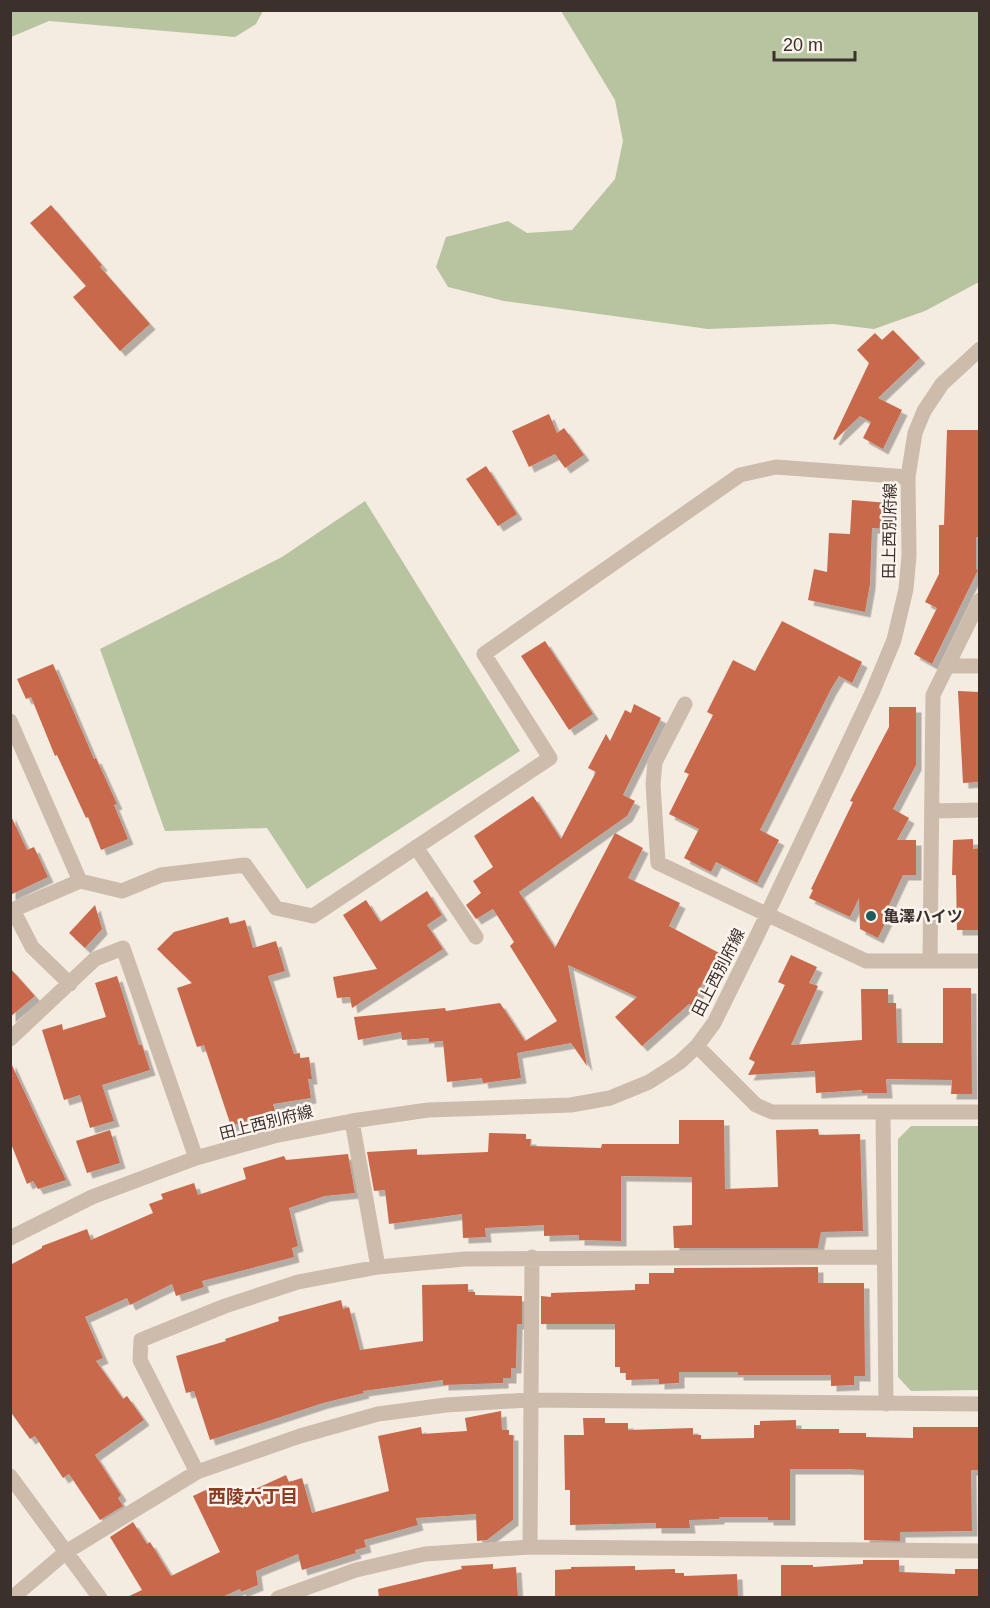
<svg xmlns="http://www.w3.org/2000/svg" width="990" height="1608" viewBox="0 0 990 1608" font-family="Arial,'Noto Sans JP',sans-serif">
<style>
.green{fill:#b8c4a0}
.building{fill:#c8694b;filter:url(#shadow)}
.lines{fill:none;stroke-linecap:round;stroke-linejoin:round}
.minor{stroke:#cdbbac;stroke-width:15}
.poi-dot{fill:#1f5a5e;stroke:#fbf5ee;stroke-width:2}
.labels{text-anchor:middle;stroke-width:5;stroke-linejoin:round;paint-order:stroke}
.street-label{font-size:16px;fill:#3b302b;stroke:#fbf5ee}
.poi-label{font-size:16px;font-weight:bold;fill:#3b302b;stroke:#fbf5ee;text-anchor:start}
.neighbourhood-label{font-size:18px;font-weight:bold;fill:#8c3b22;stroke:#fbf5ee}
</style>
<defs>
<filter id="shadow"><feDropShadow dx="5.5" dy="5.5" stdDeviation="0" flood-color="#0004"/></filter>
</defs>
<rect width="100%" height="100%" fill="#f4ebe1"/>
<path class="green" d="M11 10H263V11L256 24 235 37 49 21 11 37Z
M561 11H979V282L925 311 874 329 833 324 708 329 504 301 448 287 436 267 446 237 508 221 527 233 572 230 615 179 623 141 615 100Z
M365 501 520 751 307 889 267 828 165 831 100 649 282 557Z
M911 1126H979V1390L911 1391 898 1377V1139Z"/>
<path class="building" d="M51 205 102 265 100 267 150 324 120 351 73 297 86 286 30 223Z
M893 330 920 358 878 398 902 410 883 449 863 438 871 422 860 416 835 440 833 439 869 363 857 350 875 333 882 340Z
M549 414 557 433 564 428 584 455 565 468 555 454 529 467 512 431Z
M947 430H980V537H976V569L978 570 932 664 914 654 937 608 925 602 939 574V525H944Z
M486 466 517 514 498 526 466 479Z
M852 500 889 503 887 529 872 528 870 584 865 612 808 600 814 569 827 572 829 533 850 534Z
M782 621 862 662 852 683 839 676 831 689 760 830 779 840 757 883 716 862 711 872 684 858 699 829 669 814 689 774 684 772 713 715 707 712 733 660 755 671Z
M545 641 593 714 569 730 521 656Z
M53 664 94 759 96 758 117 804 114 805 128 839 101 850 88 817 86 818 57 755 55 756 31 697 26 699 17 679Z
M958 691 980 692V782L963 783Z
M634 704 661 718 623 795 635 801 627 816 519 892 555 948 615 833 643 848 628 878 680 903 669 926 721 954 711 972 708 971 692 1006 689 1004 642 1046 615 1017 637 997 568 965 587 1066 571 1043 517 1053 521 1078 483 1083 482 1078 447 1082 443 1041 429 1042V1038L402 1040 401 1032 358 1040 354 1017 445 1008 446 1011 500 1003 525 1041 557 1021 510 946 514 942 493 909 476 919 466 905 481 893 473 881 493 867 474 836 533 796 561 839 596 772 588 768 606 734 610 741 625 710 631 713Z
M889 707H916V765L893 809 909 818 897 840H916V875H903L889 905 893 907 878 938 860 929 859 898 850 917 809 898 813 890 811 889 853 802 850 801 889 727Z
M10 814 27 850 34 847 48 877 10 895Z
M973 839V849L980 848V930H957L956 877V875H952L953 840Z
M427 891 442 915 427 925 443 949 352 1008 350 997 337 998 333 977 377 969 343 915 366 900 380 922Z
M95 905 102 929 85 948 69 933Z
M228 917 230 924 245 920 253 948 276 941 285 971 268 976 294 1054 300 1053V1058L309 1057 312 1079H308L311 1098 273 1104 275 1111 231 1126 204 1045 197 1047 177 988 192 983 157 949 174 932Z
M791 955 817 967 809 983 818 986 791 1045 862 1040 861 989H888V1003H896L897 1043H943V988H971L972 1094H951L952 1080 886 1079 887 1093H862V1090L816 1093 815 1071 748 1075 755 1062 749 1059 752 1052 785 985 778 982Z
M10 968 35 996 10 1017Z
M117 976 139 1045H142L150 1070 102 1085 114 1121 90 1128 80 1095 64 1100 42 1030 62 1024 63 1030 106 1017 95 983Z
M10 1061 51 1149 66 1180 38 1189 33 1181 27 1184 10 1141Z
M679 1120H724L725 1189 778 1187 776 1130 818 1129 819 1135 860 1134 863 1231 821 1232 818 1248H674L673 1226 692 1225V1177L621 1176V1241L579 1240V1235L544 1236V1225L485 1228 486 1237 463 1238 462 1214 389 1224 385 1190 374 1191 367 1152 417 1149V1155L488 1152 489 1133 526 1134V1139H531L530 1146 601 1148 602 1144H679Z
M110 1130 120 1163 87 1173 76 1141Z
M348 1154 355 1193 325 1196 289 1208 298 1246 292 1248 294 1257 202 1281 204 1287 176 1296 172 1284 130 1305 127 1298 85 1317 103 1358 96 1361 123 1399 127 1396 144 1420 95 1455 121 1495 118 1498 123 1506 100 1520 69 1474 63 1478 35 1436 30 1439 10 1411V1265L42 1248V1246L87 1229 91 1240 153 1213 149 1204 163 1199 161 1194 194 1183 198 1195 246 1179 243 1168 284 1156 286 1160Z
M818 1267V1283H864L865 1376H854V1385L831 1386V1375H738V1372H679V1383L659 1384V1379L626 1380V1373H620V1367H615V1324H541V1296L551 1297V1293L635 1290V1284H649V1273H674V1268Z
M468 1284V1292H475V1295L522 1296V1324H517L516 1368H511V1378H503V1383L443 1385V1380L363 1391 364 1393 323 1403 210 1440 194 1391 186 1393 176 1356 226 1341 225 1339 279 1321 278 1317 341 1300 343 1309 349 1307 360 1350 423 1341 422 1285Z
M501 1411 502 1430H509V1435H513V1520L487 1540 477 1541 476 1514 416 1518 418 1525 364 1540 366 1547 355 1550 356 1553 302 1570 298 1554 256 1571 258 1585 241 1592 240 1589 220 1598H125L142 1590 110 1537 133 1522 147 1544 150 1542 171 1576 220 1552 193 1496 212 1487 220 1505 286 1475 289 1482 302 1478 312 1513 389 1491 378 1436 421 1427 422 1434 467 1431 465 1418Z
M583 1418H605V1423H628V1430L693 1428V1435H701V1439L754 1438V1425H760V1421L796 1420V1429H839V1433H866V1437L913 1438V1427H980V1470H971L972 1531 900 1532V1541L864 1540V1470L846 1469H790V1520H768V1517H719V1519L689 1520 690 1528H656V1523L570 1525V1490H565L564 1435H584Z
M863 1560H899V1572L955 1574V1569H980V1598H781V1565H813V1567L863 1564Z
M493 1564V1569L516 1567 518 1598H379L378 1589 462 1569 461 1566Z
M635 1566V1570L675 1569V1573H684V1576L737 1574 738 1598H555V1570L571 1569V1567Z"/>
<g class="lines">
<path class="minor" d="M948 666H980
M685 704 655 762 653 784 658 863 866 961H980
M10 721 80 881 10 911
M932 811 980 810
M416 847 476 937
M80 881 122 891 161 875 245 865 276 908 313 916 550 758 484 654 740 475 776 467 908 477
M13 910 32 947 70 984
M930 961 933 695 980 600
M10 1039 95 959 123 948 196 1158
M697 1046 756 1105 772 1112H980
M883 1112 886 1404
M352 1121 378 1267
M10 1238 92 1197 196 1158 274 1136 352 1121 428 1110 571 1105 610 1098 649 1082 680 1062 697 1046 714 1023 754 942 872 693 894 640 906 589 909 556 908 477 915 433 924 411 942 384 980 349
M197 1472 140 1360 141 1340 225 1306 298 1282 378 1267 465 1259 884 1257
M10 1476 100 1598
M530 1547 532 1257
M12 1598 66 1552 197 1472 300 1436 378 1414 446 1405 528 1400 980 1404
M278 1598 356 1570 425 1554 530 1547 980 1551"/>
</g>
<circle class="poi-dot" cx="871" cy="916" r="6"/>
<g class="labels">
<g class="street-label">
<text transform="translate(889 531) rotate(-89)" y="6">田上西別府線</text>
<text transform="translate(718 972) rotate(-63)" y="6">田上西別府線</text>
<text transform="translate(266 1122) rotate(-14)" y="6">田上西別府線</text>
</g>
<g class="poi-label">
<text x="883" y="922">亀澤ハイツ</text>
</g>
<g class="neighbourhood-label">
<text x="253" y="1503">西陵六丁目</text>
</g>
</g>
<rect width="990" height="1608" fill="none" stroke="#3b302b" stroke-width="24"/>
<path d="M774 51v9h81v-9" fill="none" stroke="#3b302b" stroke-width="3"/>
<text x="783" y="51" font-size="18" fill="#3b302b" stroke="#fbf5ee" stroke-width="4.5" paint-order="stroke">20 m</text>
</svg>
